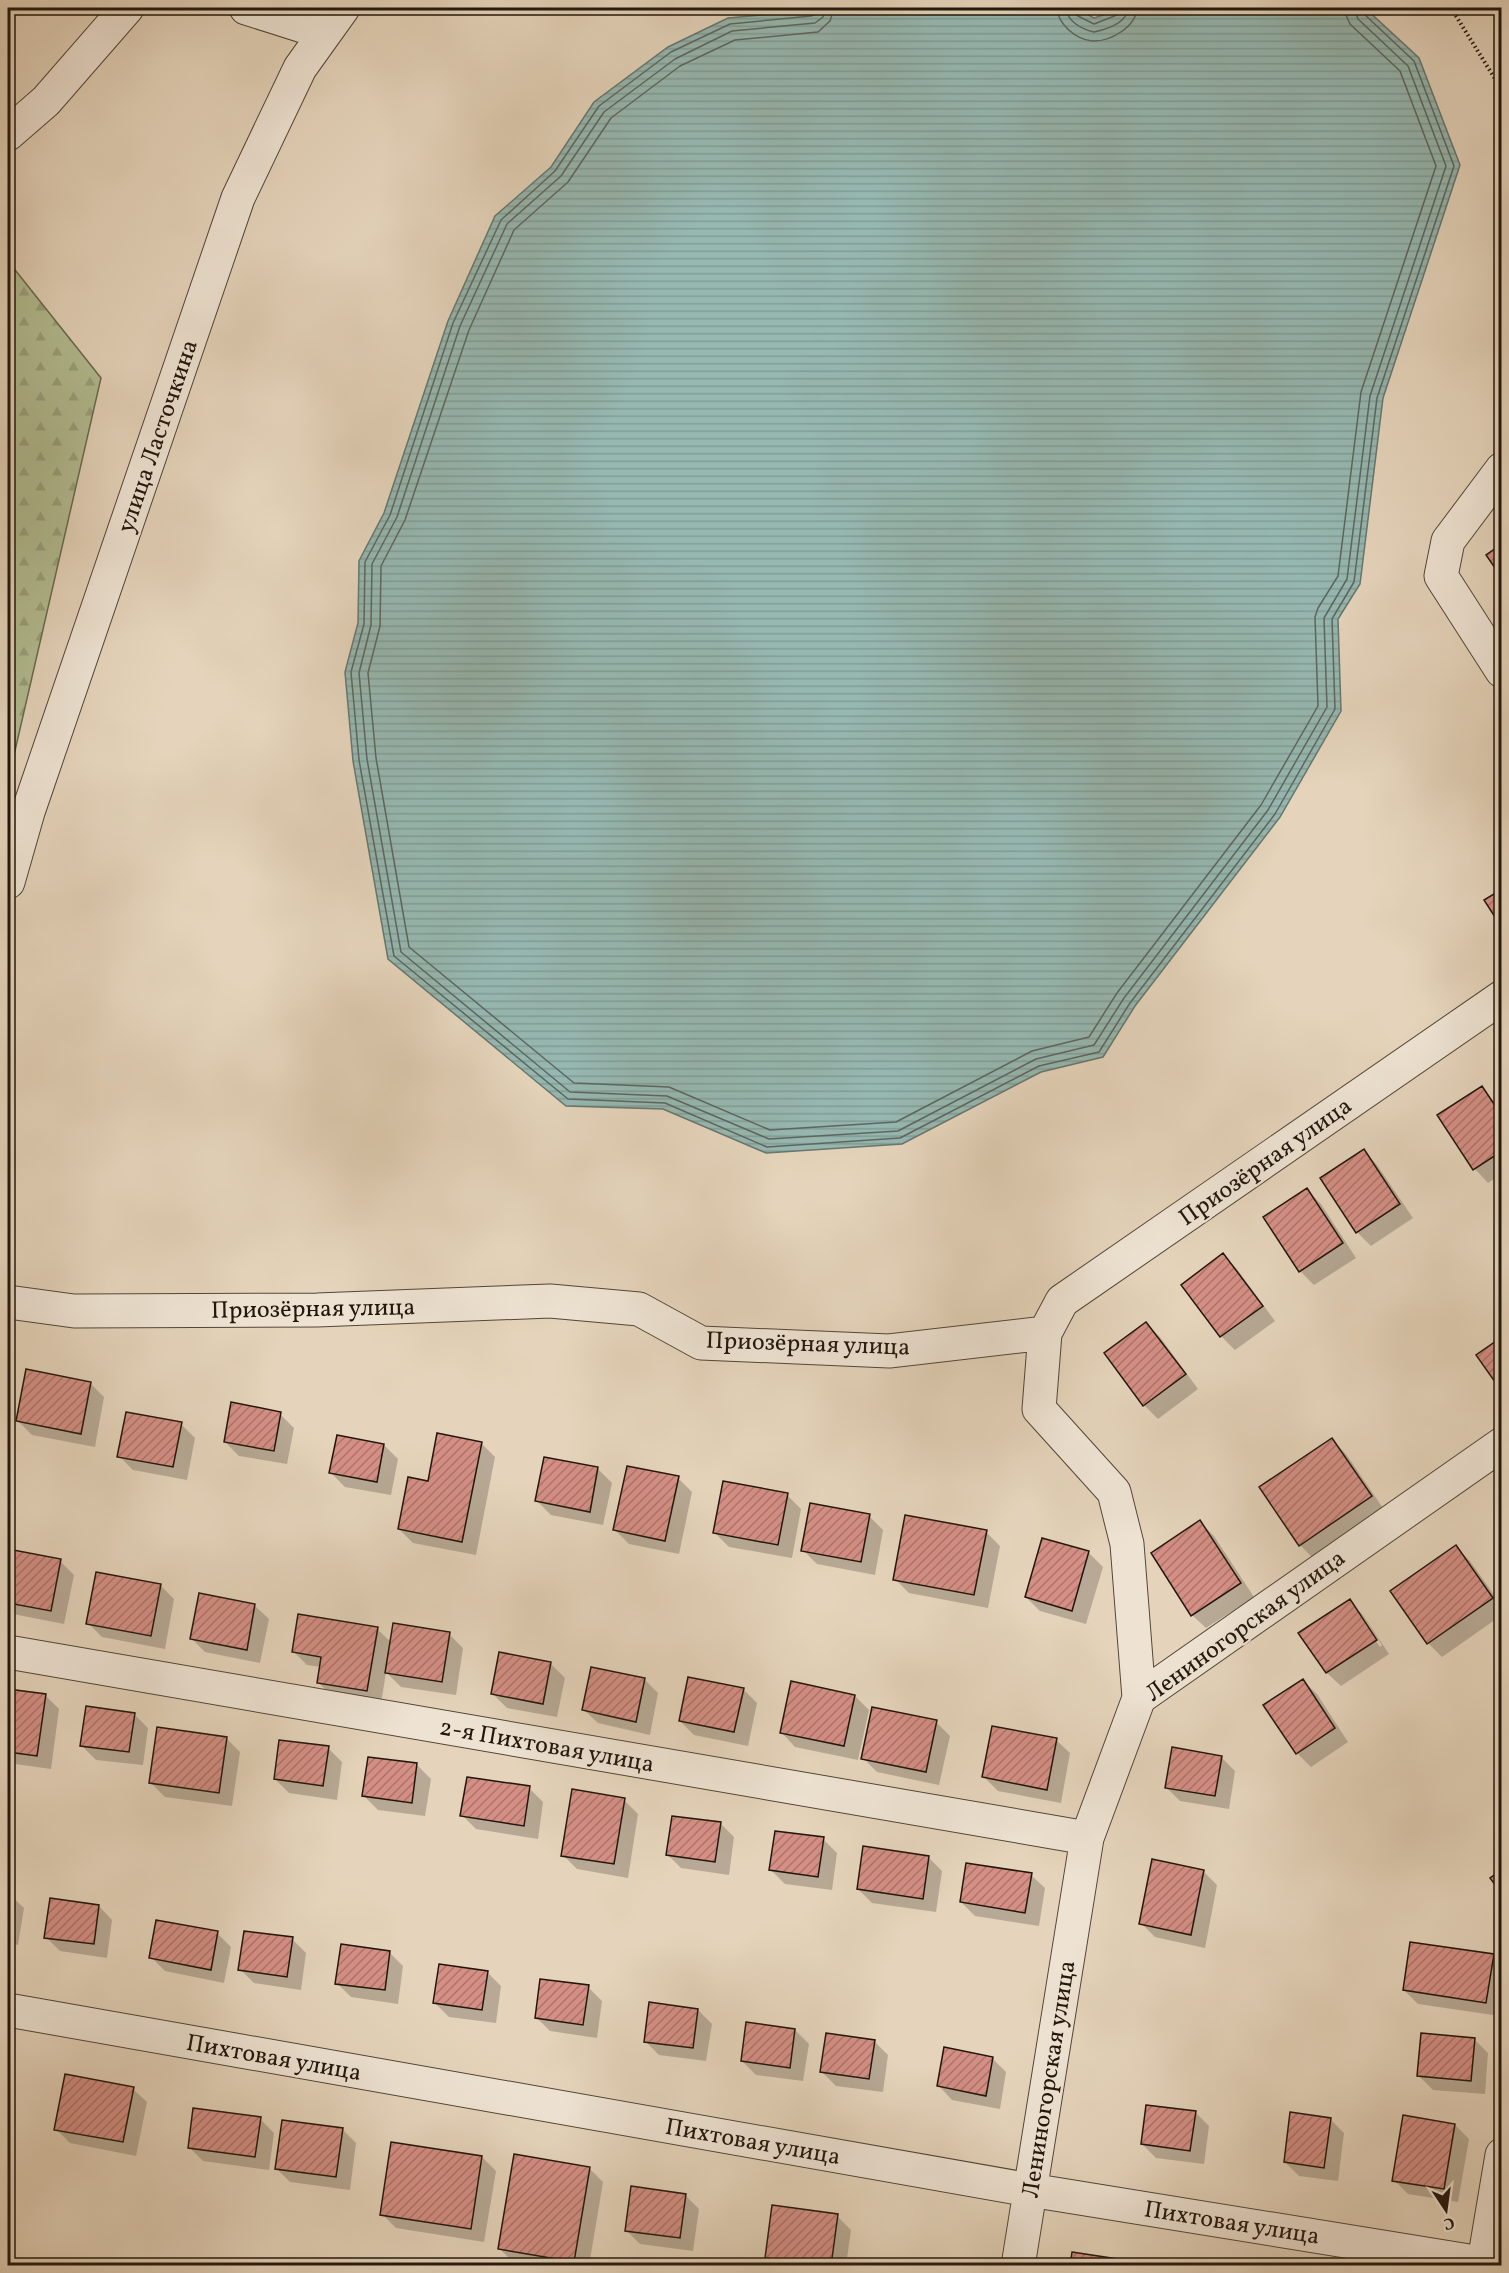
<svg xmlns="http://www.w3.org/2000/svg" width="1509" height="2273" viewBox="0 0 1509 2273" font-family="Vollkorn,serif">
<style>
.forest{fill:url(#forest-firs);stroke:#6a6a50;stroke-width:1.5}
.water{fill:url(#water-rules);stroke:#67776f;stroke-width:1.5}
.shadow{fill:#0003;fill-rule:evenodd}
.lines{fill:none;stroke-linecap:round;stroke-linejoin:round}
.shore{stroke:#5c675f;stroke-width:1.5}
.building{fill:url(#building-hatch);stroke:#21160d;stroke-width:1.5}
.minor-casing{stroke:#524638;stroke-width:35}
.path{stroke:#21160d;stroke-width:4;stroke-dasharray:1.5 3;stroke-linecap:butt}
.minor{stroke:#eee3d3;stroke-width:33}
.labels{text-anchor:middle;stroke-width:4.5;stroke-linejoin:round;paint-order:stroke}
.street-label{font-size:24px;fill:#21160d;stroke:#eee3d3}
</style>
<defs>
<pattern id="forest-firs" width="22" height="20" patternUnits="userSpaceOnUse" patternTransform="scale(1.5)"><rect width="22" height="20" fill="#b2bd92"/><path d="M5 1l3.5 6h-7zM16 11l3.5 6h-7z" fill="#99a27d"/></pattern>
<pattern id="water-rules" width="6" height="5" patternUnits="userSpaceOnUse" patternTransform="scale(1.5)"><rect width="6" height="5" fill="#96b8b1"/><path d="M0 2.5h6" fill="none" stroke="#819d97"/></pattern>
<pattern id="building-hatch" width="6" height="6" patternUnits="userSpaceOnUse" patternTransform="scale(1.5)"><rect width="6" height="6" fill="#d58f85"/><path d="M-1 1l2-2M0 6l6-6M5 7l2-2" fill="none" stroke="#ac746b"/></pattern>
</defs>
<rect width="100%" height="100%" fill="#e5d4bb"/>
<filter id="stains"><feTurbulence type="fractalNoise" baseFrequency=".00333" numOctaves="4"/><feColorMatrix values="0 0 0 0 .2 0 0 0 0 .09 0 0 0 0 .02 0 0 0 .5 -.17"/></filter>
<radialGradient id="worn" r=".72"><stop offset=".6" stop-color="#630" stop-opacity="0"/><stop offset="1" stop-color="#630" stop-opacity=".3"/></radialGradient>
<path class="forest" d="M8 261 101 378 8 781Z"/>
<path class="water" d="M840 8H1075L1094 18 1126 8H1365L1419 58 1460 165 1383 398 1360 584 1338 619 1341 711 1280 817 1135 1006 1103 1057 1041 1072 902 1144 766 1153 663 1109 566 1106 388 959 353 761 345 672 358 623 359 561 384 513 448 321 495 216 551 167 594 102 668 47 728 18Z"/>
<path class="shadow" d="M1482 1088 1502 1111V1174L1488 1183 1475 1169Z
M1364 1151 1377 1165 1413 1218 1371 1246 1357 1232Z
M1307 1190 1321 1204 1356 1258 1314 1285 1300 1271Z
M1223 1255 1237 1269 1275 1321 1235 1350 1221 1336 1183 1285Z
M1146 1324 1160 1337 1198 1389 1158 1419 1144 1405Z
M90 1383 104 1397 95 1447 32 1435 18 1421Z
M280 1414 294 1428 287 1464 239 1456 225 1442Z
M181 1424 195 1438 187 1480 133 1470 119 1456Z
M1332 1440 1346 1454 1385 1511 1314 1559 1300 1545Z
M481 1443 495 1457 476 1555 413 1543 399 1529 429 1482Z
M384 1445 398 1459 391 1495 345 1487 331 1473Z
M598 1469 612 1483 603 1525 551 1515 537 1501Z
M678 1478 692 1492 679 1554 629 1544 615 1530Z
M787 1495 801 1509 792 1558 729 1547 715 1533Z
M869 1516 883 1530 875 1575 817 1564 803 1550Z
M1200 1522 1214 1536 1254 1597 1206 1628 1192 1615Z
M986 1532 1000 1546 988 1608 909 1593 895 1579Z
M1043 1540 1089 1553 1103 1567 1086 1624 1040 1611 1026 1597Z
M1456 1547 1470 1561 1502 1606V1615L1442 1657 1428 1643Z
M8 1551 60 1561 74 1575 64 1624 8 1613Z
M160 1585 174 1599 165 1649 102 1637 88 1623Z
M1349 1601 1363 1615 1389 1654 1341 1686 1327 1673ZM1358 1615H1362L1382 1645 1380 1647Z
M255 1606 269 1619 260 1663 205 1652 191 1638Z
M377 1629 392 1643 449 1634 463 1648 456 1695 401 1687 386 1672 381 1704 332 1696 318 1682 321 1667 307 1665 293 1651Z
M551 1664 565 1678 557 1717 507 1708 493 1694Z
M644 1679 658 1693 650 1735 598 1723 584 1710Z
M1303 1681 1317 1694 1348 1742 1311 1767 1297 1753Z
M743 1689 757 1703 748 1746 694 1735 680 1721Z
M8 1690 45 1695 59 1709 51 1769 8 1763Z
M855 1696 869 1710 858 1760 795 1747 782 1733Z
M134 1714 148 1728 143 1765 96 1760 82 1746Z
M936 1722 950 1736 939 1785 877 1772 863 1758Z
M226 1738 240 1752 232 1806 165 1797 151 1783Z
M1056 1740 1070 1753 1061 1803 998 1791 984 1777Z
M328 1748 342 1762 337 1800 289 1793 275 1779Z
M1221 1757 1235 1771 1229 1809 1180 1801 1166 1787Z
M417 1765 431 1779 425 1816 378 1810 364 1796Z
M529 1788 543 1802 538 1839 476 1829 462 1815Z
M624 1800 638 1814 628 1878 577 1869 563 1855Z
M720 1823 734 1837 729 1875 681 1868 667 1854Z
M823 1839 837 1853 832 1890 785 1884 771 1870Z
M928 1857 942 1871 936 1912 872 1903 858 1889Z
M1203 1871 1217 1885 1205 1948 1155 1937 1141 1923Z
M1031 1875 1045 1888 1039 1926 975 1916 961 1902Z
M8 1893 24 1908 18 1945 8 1943V1933L12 1934V1931L8 1930Z
M99 1906 112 1920 107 1958 60 1951 46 1937Z
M217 1933 231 1947 224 1983 165 1971 151 1957Z
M292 1939 306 1953 301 1990 254 1983 240 1969Z
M389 1952 403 1966 398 2004 351 1997 337 1983Z
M1493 1956 1502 1964 1500 2016 1418 2004 1404 1990Z
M487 1972 501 1986 496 2023 449 2017 435 2003Z
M588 1987 602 2001 597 2038 550 2031 536 2017Z
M698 2010 712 2024 706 2061 659 2055 645 2041Z
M795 2030 809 2044 803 2081 756 2075 742 2061Z
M1474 2039 1488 2053 1485 2094 1433 2090 1419 2076Z
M874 2041 888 2055 883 2092 836 2086 822 2072Z
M992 2058 1006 2072 1000 2109 952 2100 939 2086Z
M8 2080 15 2087 8 2125Z
M133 2089 147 2102 136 2156 70 2143 56 2129Z
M1195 2112 1209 2126 1204 2164 1156 2158 1142 2144Z
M260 2119 274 2133 269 2170 203 2161 189 2147Z
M1330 2119 1344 2133 1338 2181 1299 2176 1285 2162Z
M1455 2125 1469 2139 1458 2202 1408 2194 1394 2180Z
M342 2129 356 2143 350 2190 290 2182 276 2168Z
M482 2157 496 2171 484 2242 396 2228 382 2214Z
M589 2168 603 2182 589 2266H533L513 2262 499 2248Z
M685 2195 699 2209 693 2251 640 2244 626 2230Z
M837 2216 851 2230 846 2266H774L766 2257Z"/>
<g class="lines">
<path class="shore" d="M817 8 816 14 811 16 730 24 671 52 599 106 555 171 501 220 453 323 390 515 365 562 364 624 351 672 359 760 394 956 568 1099 665 1103 767 1147 900 1138 1039 1066 1099 1052 1130 1003 1275 814 1335 709 1332 619 1354 582 1377 398 1454 166 1414 61 1364 14 1362 8
M825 8 823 17 815 23 732 31 675 59 604 112 561 176 507 224 460 326 397 517 372 564 371 625 359 673 367 759 401 952 570 1092 667 1096 769 1139 898 1131 1036 1059 1094 1045 1124 998 1268 810 1327 707 1324 618 1347 579 1370 396 1446 166 1408 66 1358 19 1354 8
M834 8 830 21 818 32 735 40 680 66 611 118 568 182 514 230 469 330 405 520 381 566 380 626 368 673 376 758 409 947 574 1083 669 1087 770 1130 896 1122 1032 1051 1089 1037 1117 993 1261 805 1318 706 1315 617 1318 608 1338 576 1361 392 1436 166 1400 71 1350 24 1346 15 1345 8
M1057 8C1058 24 1075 39 1092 41 1110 42 1136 27 1137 8
M1066 8C1067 21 1081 29 1094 32 1108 29 1127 23 1128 8
M1074 8 1076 15 1094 24 1117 15 1121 8"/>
</g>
<path class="building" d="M1502 544V578L1486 555Z
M1502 889V928L1484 900Z
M1482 1086 1502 1116V1151L1473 1170 1437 1115Z
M1364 1149 1400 1204 1356 1233 1320 1178Z
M1307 1188 1343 1243 1299 1272 1263 1217Z
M1223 1253 1263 1306 1220 1337 1181 1285Z
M1146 1322 1186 1374 1143 1406 1104 1353Z
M1502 1337V1392L1476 1355Z
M26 1369 91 1382 81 1434 16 1421Z
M231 1402 281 1412 274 1451 224 1442Z
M126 1412 182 1422 173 1467 117 1457Z
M437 1433 482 1442 462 1542 398 1529 408 1477 428 1481Z
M337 1435 384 1444 377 1482 329 1473Z
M1332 1438 1372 1496 1299 1546 1259 1487Z
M544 1457 598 1467 590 1512 535 1501Z
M627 1466 679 1476 665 1541 613 1530Z
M723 1481 788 1493 778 1545 713 1533Z
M810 1503 870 1514 861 1562 801 1551Z
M905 1515 987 1530 974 1595 893 1580Z
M1200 1520 1241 1583 1191 1616 1151 1553Z
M1042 1538 1089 1551 1072 1611 1025 1597Z
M1456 1545 1493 1598 1427 1644 1390 1591Z
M8 1549 61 1559 51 1611 8 1603Z
M96 1572 161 1584 151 1636 86 1624Z
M199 1593 255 1604 247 1650 190 1639Z
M1350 1599 1377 1640 1326 1673 1298 1633Z
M298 1614 378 1627 367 1691 317 1683 321 1657 292 1652Z
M393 1623 450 1632 442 1682 385 1673Z
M499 1652 551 1662 543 1704 491 1694Z
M591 1667 645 1678 636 1722 582 1710Z
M688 1677 744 1688 734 1732 679 1721Z
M1303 1679 1335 1728 1296 1754 1263 1705Z
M791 1681 855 1695 844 1746 780 1733Z
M8 1689 46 1694 37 1756 8 1752Z
M86 1706 135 1713 129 1752 80 1746Z
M872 1707 937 1720 926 1772 861 1759Z
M992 1726 1057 1738 1047 1790 982 1777Z
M157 1727 227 1737 219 1793 149 1783Z
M279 1740 329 1746 323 1786 274 1779Z
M1172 1747 1222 1756 1215 1796 1165 1788Z
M368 1757 417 1763 412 1803 362 1796Z
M467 1777 530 1786 524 1826 460 1816Z
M572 1789 625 1798 614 1864 561 1856Z
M672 1816 721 1822 715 1862 666 1855Z
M775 1831 824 1837 818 1877 769 1870Z
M863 1846 929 1856 923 1899 857 1889Z
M1152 1859 1204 1870 1191 1935 1139 1924Z
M966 1863 1032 1873 1025 1913 960 1902Z
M1502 1870V1894L1490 1878Z
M50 1898 99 1905 94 1944 44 1938Z
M156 1920 218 1931 211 1970 149 1958Z
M244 1931 293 1937 287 1977 238 1970Z
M1410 1942 1494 1954 1486 2003 1403 1990Z
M341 1944 390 1951 385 1990 335 1984Z
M439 1964 488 1971 482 2010 433 2003Z
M540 1979 589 1985 583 2025 535 2018Z
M649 2002 698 2009 693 2048 644 2042Z
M746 2022 795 2029 790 2068 741 2061Z
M826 2033 875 2040 869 2079 820 2072Z
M1421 2033 1475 2038 1471 2081 1417 2076Z
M944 2047 993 2057 986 2096 937 2086Z
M65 2074 134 2087 123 2142 54 2130Z
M1146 2105 1196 2111 1190 2151 1141 2144Z
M193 2108 261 2117 255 2157 188 2148Z
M1290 2112 1331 2118 1324 2168 1284 2162Z
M1403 2115 1455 2124 1444 2189 1392 2181Z
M282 2120 343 2128 336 2177 275 2169Z
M391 2142 482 2156 471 2229 380 2215Z
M514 2154 590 2167 574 2262 498 2249Z
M631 2186 686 2194 680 2238 625 2231Z
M772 2205 838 2214 831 2266 765 2258Z
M1072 2252 1124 2260 1123 2266H1070Z"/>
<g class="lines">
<g class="minor-casing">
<path id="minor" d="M246 8 325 33
M8 134 46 101 127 8
M1502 469 1448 541 1441 576 1502 671
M8 882 28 812 238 198 300 68 343 8
M8 1302 74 1311 317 1310 550 1301 639 1309 701 1343 889 1351 1045 1333 1062 1301 1502 997
M1045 1333 1039 1409 1114 1492 1127 1544 1139 1698
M8 1652 1087 1838
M8 2010 1030 2190 1500 2266
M1484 2262 1502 2155
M1018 2266 1087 1838 1139 1698 1502 1444"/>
</g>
<path class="path" d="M1451 8 1502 90"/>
<use href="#minor" class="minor"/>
</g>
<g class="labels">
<g class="street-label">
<text transform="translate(157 436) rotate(-71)" y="8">улица Ласточкина</text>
<text transform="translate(1265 1161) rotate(-35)" y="8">Приозёрная улица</text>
<text transform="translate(313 1308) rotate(-1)" y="8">Приозёрная улица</text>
<text transform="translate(808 1343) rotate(2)" y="8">Приозёрная улица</text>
<text transform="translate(1245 1625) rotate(-36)" y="8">Лениногорская улица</text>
<text transform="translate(547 1745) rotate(10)" y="8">2-я Пихтовая улица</text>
<text transform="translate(274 2057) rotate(10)" y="8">Пихтовая улица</text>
<text transform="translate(1048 2079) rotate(-81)" y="8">Лениногорская улица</text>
<text transform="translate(753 2141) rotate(10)" y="8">Пихтовая улица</text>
<text transform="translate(1232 2222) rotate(9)" y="8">Пихтовая улица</text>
</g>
</g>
<rect width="1509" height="2273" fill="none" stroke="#e5d4bb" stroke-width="30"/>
<rect x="9" y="9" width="1491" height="2255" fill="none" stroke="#21160d" stroke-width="3"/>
<rect x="15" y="15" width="1479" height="2243" fill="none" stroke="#21160d" stroke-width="1.5"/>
<g transform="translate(1446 2210) rotate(167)" stroke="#eee3d3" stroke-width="4.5" paint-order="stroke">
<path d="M0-4.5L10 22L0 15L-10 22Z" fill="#21160d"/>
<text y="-9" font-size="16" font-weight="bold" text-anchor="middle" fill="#21160d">С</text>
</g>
<rect width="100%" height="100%" filter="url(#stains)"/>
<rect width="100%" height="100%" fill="url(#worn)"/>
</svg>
